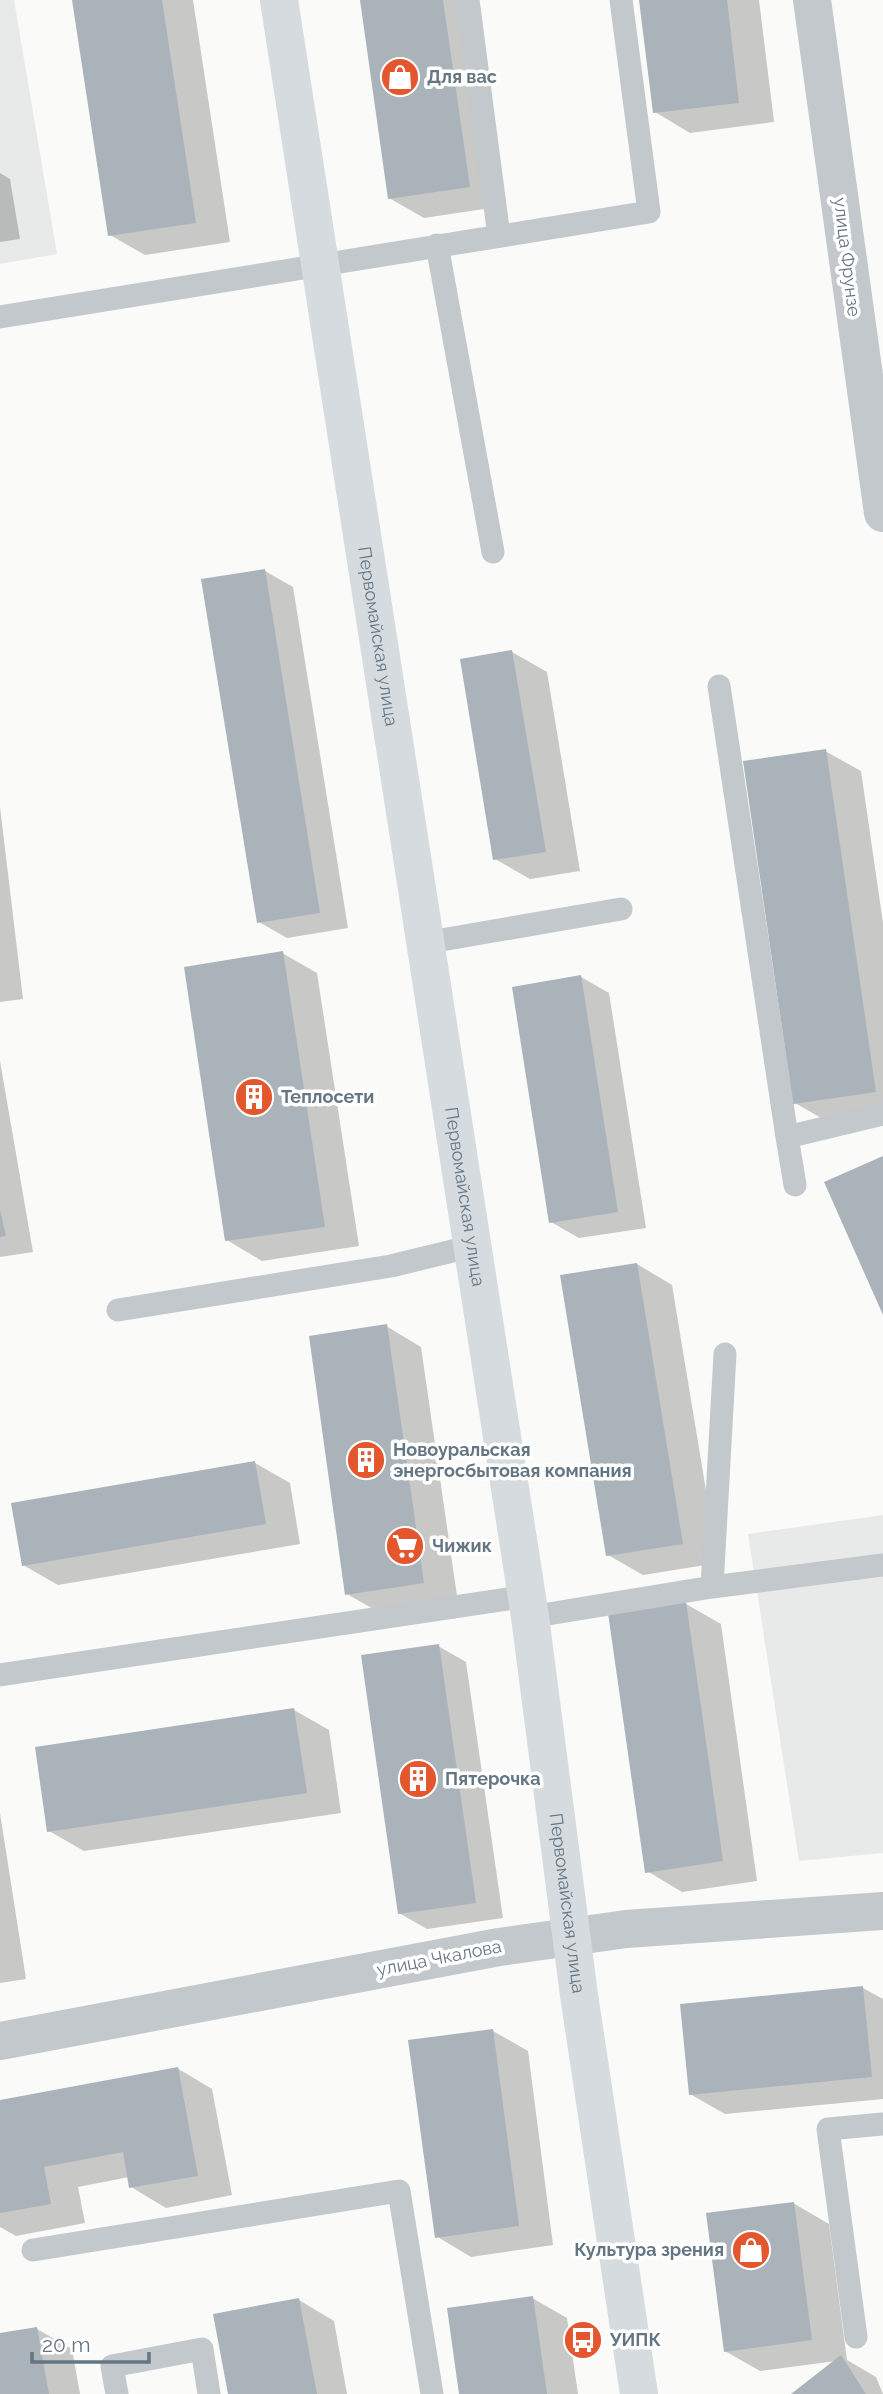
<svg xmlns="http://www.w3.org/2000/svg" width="883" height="2394" viewBox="0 0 883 2394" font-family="Raleway,sans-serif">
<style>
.built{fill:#e8e9e9}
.shadow{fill:#0003}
.building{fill:#aab3b9}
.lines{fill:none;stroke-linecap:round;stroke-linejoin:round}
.service{stroke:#c3c8cc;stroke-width:23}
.minor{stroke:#c3c8cc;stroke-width:38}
.secondary{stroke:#d6dbdf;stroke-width:38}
.labels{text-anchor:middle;stroke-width:7;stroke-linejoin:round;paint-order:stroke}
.poi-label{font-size:18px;font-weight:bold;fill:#657683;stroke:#fff;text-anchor:start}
.street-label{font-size:18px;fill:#657683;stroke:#fff}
</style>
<rect width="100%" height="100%" fill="#fafaf8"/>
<path class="built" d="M0 0H14L57 254 0 264Z
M883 1515V1853L799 1861 748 1534Z"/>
<path class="shadow" d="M74 0H193L230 242 145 255 110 235Z
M361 0H475L504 206 424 218 389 198Z
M641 0H759L774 122 690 133 655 112Z
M0 173 10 179 20 239 0 242Z
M265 571 293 587 348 928 287 938 259 922Z
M512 652 547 672 580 871 530 879 495 859Z
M825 751 861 771 883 923V1115L830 1123 795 1103Z
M0 807 23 999 0 1002Z
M282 953 317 973 359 1246 262 1261 227 1240Z
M581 977 609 993 646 1228 579 1238 551 1222Z
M0 1061 33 1252 0 1257Z
M637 1264 672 1285 718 1563 643 1575 608 1555Z
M386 1326 421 1347 458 1603 382 1614 347 1594Z
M255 1463 290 1483 300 1544 58 1585 23 1565Z
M686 1604 721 1624 757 1881 682 1892 647 1871Z
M438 1646 466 1662 503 1918 427 1929 399 1913Z
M294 1710 329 1730 341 1813 84 1851 49 1831Z
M0 1813 26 1979 0 1983Z
M863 1988 883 1999V2099L725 2114 690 2094Z
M493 2031 528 2051 553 2245 471 2257 436 2236Z
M177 2068 212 2089 232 2195 166 2208 131 2187 129 2177 78 2187 85 2223 16 2236 0 2227V2102Z
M793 2203 829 2224 847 2360 876 2377 883 2394H794L836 2361 760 2371 725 2351Z
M532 2298 567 2318 578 2394H461Z
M299 2300 334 2321 347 2394H230Z
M37 2329 72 2349 80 2394H0V2335Z"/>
<path class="building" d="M72 0H162L196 223 108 236Z
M360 0H443L470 187 388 199Z
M639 0H727L739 103 653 113Z
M265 569 320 913 257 923 201 579Z
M512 650 546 852 493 860 460 659Z
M826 749 876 1092 793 1104 743 761Z
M283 951 325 1227 225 1241 184 967Z
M581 975 618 1212 549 1223 512 987Z
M883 1156V1315L824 1182Z
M0 1210 6 1236 0 1237Z
M637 1263 683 1544 606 1556 560 1275Z
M387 1324 424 1583 345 1595 309 1336Z
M255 1461 266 1524 22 1566 11 1503Z
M686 1602 723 1861 645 1873 608 1613Z
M439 1644 476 1903 398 1914 361 1655Z
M294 1708 307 1793 47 1832 35 1747Z
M863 1986 872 2077 689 2095 680 2004Z
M493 2029 519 2226 435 2238 408 2040Z
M178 2067 198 2176 129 2188 123 2152 44 2167 51 2204 0 2213V2100Z
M794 2202 812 2340 724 2352 706 2213Z
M533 2296 547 2394H459L447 2308Z
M299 2298 317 2394H228L213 2314Z
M37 2327 49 2394H0V2333Z
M841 2355 866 2394H791Z"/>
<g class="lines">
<path class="service" d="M468 0 499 236
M437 245 493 552
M0 317 649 212 621 0
M719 686 787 1137 883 1114
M424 943 621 909
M787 1137 795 1185
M118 1310 391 1266 473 1246
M712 1587 883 1565
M530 1617 712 1587 725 1354
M0 1675 527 1596
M33 2250 399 2191 432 2394
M856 2337 828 2129 883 2124
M117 2394 112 2366 202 2349 209 2394"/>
<path class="minor" d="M812 0 883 513
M0 2041 499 1947 626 1929 883 1911"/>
<path class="secondary" id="s1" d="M279 0 530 1617 579 1995 639 2394"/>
</g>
<defs>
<g id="shop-disc" transform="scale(2.0125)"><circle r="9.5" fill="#e4572e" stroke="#fff"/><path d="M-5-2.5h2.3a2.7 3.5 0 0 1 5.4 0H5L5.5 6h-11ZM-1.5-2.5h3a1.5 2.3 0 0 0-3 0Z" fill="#fff"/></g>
<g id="building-disc" transform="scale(2.0125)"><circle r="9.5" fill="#e4572e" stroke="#fff"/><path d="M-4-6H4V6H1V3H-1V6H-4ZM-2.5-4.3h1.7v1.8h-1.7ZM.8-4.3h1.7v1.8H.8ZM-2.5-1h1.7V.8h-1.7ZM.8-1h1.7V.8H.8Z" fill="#fff"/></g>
<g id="supermarket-disc" transform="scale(2.0125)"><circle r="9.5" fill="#e4572e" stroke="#fff"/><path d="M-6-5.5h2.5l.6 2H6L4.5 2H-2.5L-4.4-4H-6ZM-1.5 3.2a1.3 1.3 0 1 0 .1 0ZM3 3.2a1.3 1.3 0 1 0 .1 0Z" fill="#fff"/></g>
<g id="bus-disc" transform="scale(2.0125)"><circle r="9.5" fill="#e4572e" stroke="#fff"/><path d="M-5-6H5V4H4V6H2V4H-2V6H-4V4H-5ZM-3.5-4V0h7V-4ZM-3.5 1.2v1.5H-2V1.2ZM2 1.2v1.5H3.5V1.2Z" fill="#fff"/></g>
</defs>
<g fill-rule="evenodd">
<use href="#shop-disc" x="400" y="77"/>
<use href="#building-disc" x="254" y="1097"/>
<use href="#building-disc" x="366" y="1460"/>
<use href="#supermarket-disc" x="405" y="1546"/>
<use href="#building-disc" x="418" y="1779"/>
<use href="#shop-disc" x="751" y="2250"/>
<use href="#bus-disc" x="583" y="2340"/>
</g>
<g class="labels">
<g class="poi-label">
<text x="427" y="83">Для вас</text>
<text x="281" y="1103">Теплосети</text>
<text x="393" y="1456">Новоуральская<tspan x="393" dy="21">энергосбытовая компания</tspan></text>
<text x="432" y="1552">Чижик</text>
<text x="445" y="1785">Пятерочка</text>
<text x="724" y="2256" text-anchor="end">Культура зрения</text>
<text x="610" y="2346">УИПК</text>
</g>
<g class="street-label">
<text transform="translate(847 257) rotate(83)" y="6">улица Фрунзе</text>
<text dy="6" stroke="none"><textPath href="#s1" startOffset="644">Первомайская улица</textPath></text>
<text dy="6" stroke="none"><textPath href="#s1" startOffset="1211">Первомайская улица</textPath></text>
<text dy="6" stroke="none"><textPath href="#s1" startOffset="1925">Первомайская улица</textPath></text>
<text transform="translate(439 1958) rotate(-11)" y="6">улица Чкалова</text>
</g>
</g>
<path d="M32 2352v10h117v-10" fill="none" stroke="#657683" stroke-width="3.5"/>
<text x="42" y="2352" font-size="21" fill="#657683" stroke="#ffffff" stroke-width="5" paint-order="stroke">20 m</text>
</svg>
